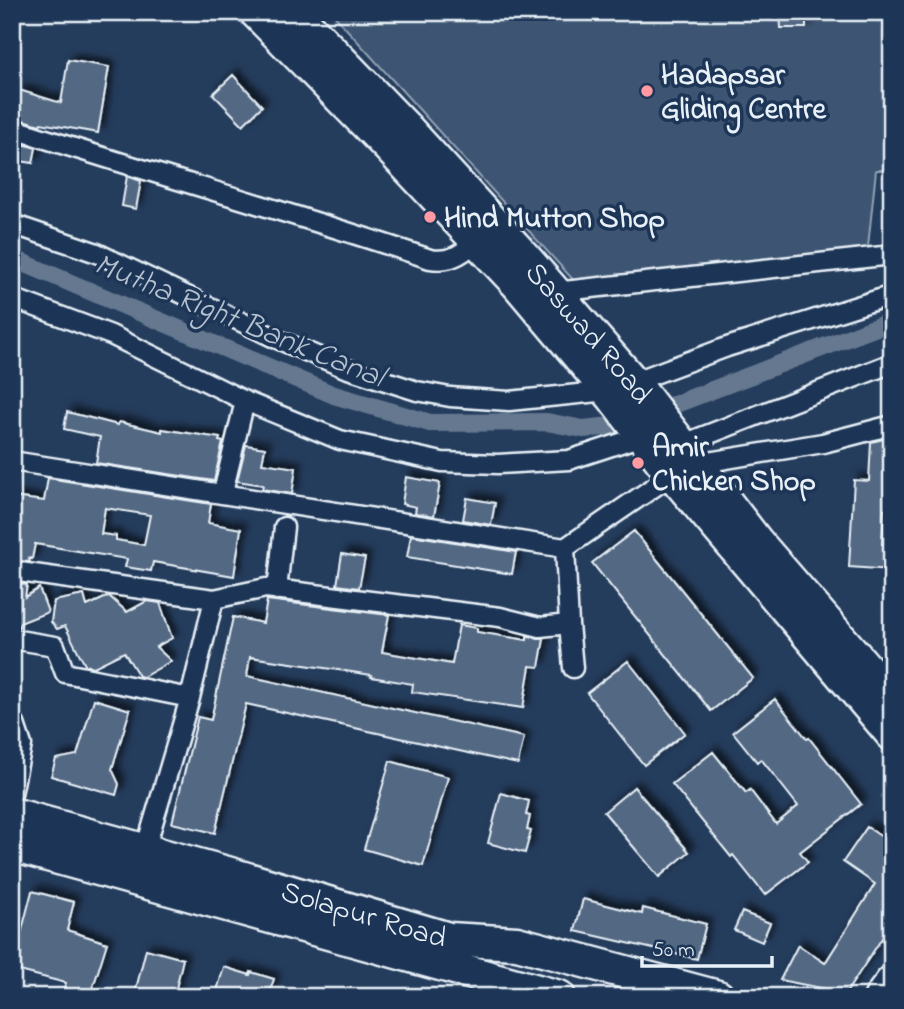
<svg xmlns="http://www.w3.org/2000/svg" width="904" height="1009" viewBox="0 0 904 1009" font-family="'Indie Flower',sans-serif">
<style>
.green{fill:#3e5472;stroke:#93a2b5;stroke-width:2}
.lines{fill:none;stroke-linecap:round;stroke-linejoin:round}
.canal{stroke:#657890;stroke-width:18}
.building{fill:#536782;stroke:#e8f1f8;stroke-width:2;fill-rule:evenodd;filter:url(#shadow)}
.street-casing{stroke:#e8f1f8;stroke-width:23}
.highway-casing{stroke:#e8f1f8;stroke-width:37}
.street{stroke:#1d3557;stroke-width:18}
.highway{stroke:#1d3557;stroke-width:32}
.poi-dot{fill:#ff9aa2;stroke:#1d3557;stroke-width:2.5}
.labels{text-anchor:middle;stroke-width:7;stroke-linejoin:round;paint-order:stroke}
.poi-label{font-size:30px;font-weight:bold;fill:#e8f1f8;stroke:#1d3557;text-anchor:start}
.street-label{font-size:30px;fill:#e8f1f8;stroke:#1d3557}
.water-label{font-size:32px;font-style:italic;fill:#b4c1ce;stroke:#1d3557}
</style>
<defs>
<filter id="shadow"><feDropShadow dx="5.5" dy="-5.5" stdDeviation="3.5" flood-color="#0009"/></filter>
</defs>
<rect width="100%" height="100%" fill="#253d5d"/>
<filter id="ink" filterUnits="userSpaceOnUse"><feTurbulence type="fractalNoise" baseFrequency=".0143" numOctaves="2"/><feDisplacementMap in="SourceGraphic" scale="14" xChannelSelector="R" yChannelSelector="G"/><feConvolveMatrix kernelMatrix="1 2 1 2 8 2 1 2 1" color-interpolation-filters="sRGB"/></filter>
<g filter="url(#ink)">
<path class="green" d="M331 12H892V170H876L867 256 576 283Z"/>
<g class="lines">
<path class="canal" d="M12 258 334 395 430 423 547 422 583 429 621 425 892 321"/>
</g>
<path class="building" d="M780 12H806V28H781Z
M68 60 109 67 98 133 41 123 40 125 12 117 19 90 61 103Z
M233 75 262 106 243 125 213 94Z
M23 144 36 148 33 163 20 161Z
M127 176 141 181 136 209 122 206Z
M67 412 118 425 119 422 162 432V429L220 438 219 441 223 442 214 481 96 463 100 437 64 429Z
M892 437V510L884 509 882 544 892 545V570L849 567 854 480 869 481 871 442Z
M246 445 265 448 262 463 296 468 292 494 262 489 263 485 237 481Z
M406 477 440 483 434 516 415 513 416 507 402 504Z
M48 478 211 504 208 523 241 529 234 576 153 562 151 571 125 567 127 559 35 544 32 559 29 558 30 562 12 560V497L44 501ZM105 508 150 515 144 545 116 540V536L101 534Z
M467 498 495 503 491 525 463 520Z
M634 531 753 678 711 711 592 563Z
M411 535 516 552 512 574 407 557Z
M342 554 365 558 359 588 337 585Z
M12 583 27 585 25 597 39 588 48 612 20 623 19 627 12 626Z
M84 595 87 606 109 596 127 612 147 601 160 603 172 638 156 647 171 661 143 677 139 676 124 652 94 667 85 665 65 626 57 629 51 622 54 601Z
M267 600 389 615 382 652 452 664 459 625 477 628V632L527 640V636L544 639 539 667 530 666 523 708 412 692 413 684 371 677 372 675 250 657 247 676 524 737 518 764 246 704 215 833 172 823 198 717 211 720 233 617 263 623Z
M628 661 685 733 644 765 587 693Z
M94 699 130 710 112 769 119 784 116 795 51 776 56 759 77 755Z
M775 699 807 739 809 738 861 804 800 852 808 862 765 895 733 855 731 857 672 784 713 752 746 793 750 790 776 824 798 806 761 759 757 762 733 732Z
M390 761 448 777 423 866 364 849Z
M634 787 689 852 659 877 604 812Z
M501 793 529 801 526 815 530 816 527 830 531 831 525 853 488 843Z
M867 827 891 843 884 854 892 859V923L846 993 780 980 798 945 825 963 875 884 843 862Z
M32 891 74 902 67 930 107 943 90 997H62L66 983 12 969Z
M583 899 642 914 643 908 706 924 697 959 575 931Z
M742 912 770 923 762 942 734 930Z
M146 949 183 959 174 997H134Z
M224 967 250 975 251 972 274 979 268 997H215Z"/>
<g class="lines">
<g class="street-casing">
<path id="street" d="M12 128C151 174 292 212 430 259 451 263 462 253 478 241
M12 224 97 253 277 339 345 368 417 391 450 397 509 401 608 391
M555 292 892 255
M12 298 111 335 245 401 340 440 442 462 498 464 569 460 642 436
M633 382 727 347 892 295
M681 445 892 363
M12 461 565 548 569 624 540 627 500 617 266 588 214 599 12 571
M696 464 823 443 892 425
M223 492 245 401
M565 548 657 485
M277 590 284 527
M569 624 573 668
M12 639 55 646 65 673 190 698
M12 722 15 724 22 745 12 794
M145 850 190 698 214 599"/>
</g>
<g class="highway-casing">
<g id="highway">
<path d="M256 12 387 145 517 283 614 398 665 465 892 734"/>
<path id="s1" d="M294 12 406 128 525 258 633 382 756 541 892 698"/>
<path id="s2" d="M12 814 227 873 449 939 517 943 718 997"/>
<path d="M12 845 559 997"/>
<path d="M881 997 892 982"/>
</g>
</g>
<use href="#street" class="street"/>
<use href="#highway" class="highway"/>
</g>
</g>
<g class="poi-dot">
<circle cx="647" cy="91" r="7"/>
<circle cx="430" cy="217" r="7"/>
<circle cx="638" cy="463" r="7"/>
</g>
<g class="labels">
<g class="poi-label">
<text x="661" y="84">Hadapsar<tspan x="661" dy="34">Gliding Centre</tspan></text>
<text x="444" y="227">Hind Mutton Shop</text>
<text x="652" y="456">Amir<tspan x="652" dy="34">Chicken Shop</tspan></text>
</g>
<g class="street-label">
<text dy="10" stroke="none"><textPath href="#s1" startOffset="436">Saswad Road</textPath></text>
<text dy="10" stroke="none"><textPath href="#s2" startOffset="366">Solapur Road</textPath></text>
</g>
<g class="water-label">
<text transform="translate(240 319) rotate(22)" y="11">Mutha Right Bank Canal</text>
</g>
</g>
<rect width="904" height="1009" fill="none" stroke="#1d3557" stroke-width="42"/>
<rect x="21" y="21" width="862" height="967" fill="none" stroke="#e8f1f8" stroke-width="2.5" filter="url(#ink)"/>
<path d="M642 956v10h130v-10" fill="none" stroke="#e8f1f8" stroke-width="3.5"/>
<text x="652" y="956" font-size="21" fill="#e8f1f8" stroke="#1d3557" stroke-width="5" paint-order="stroke">50 m</text>
</svg>
